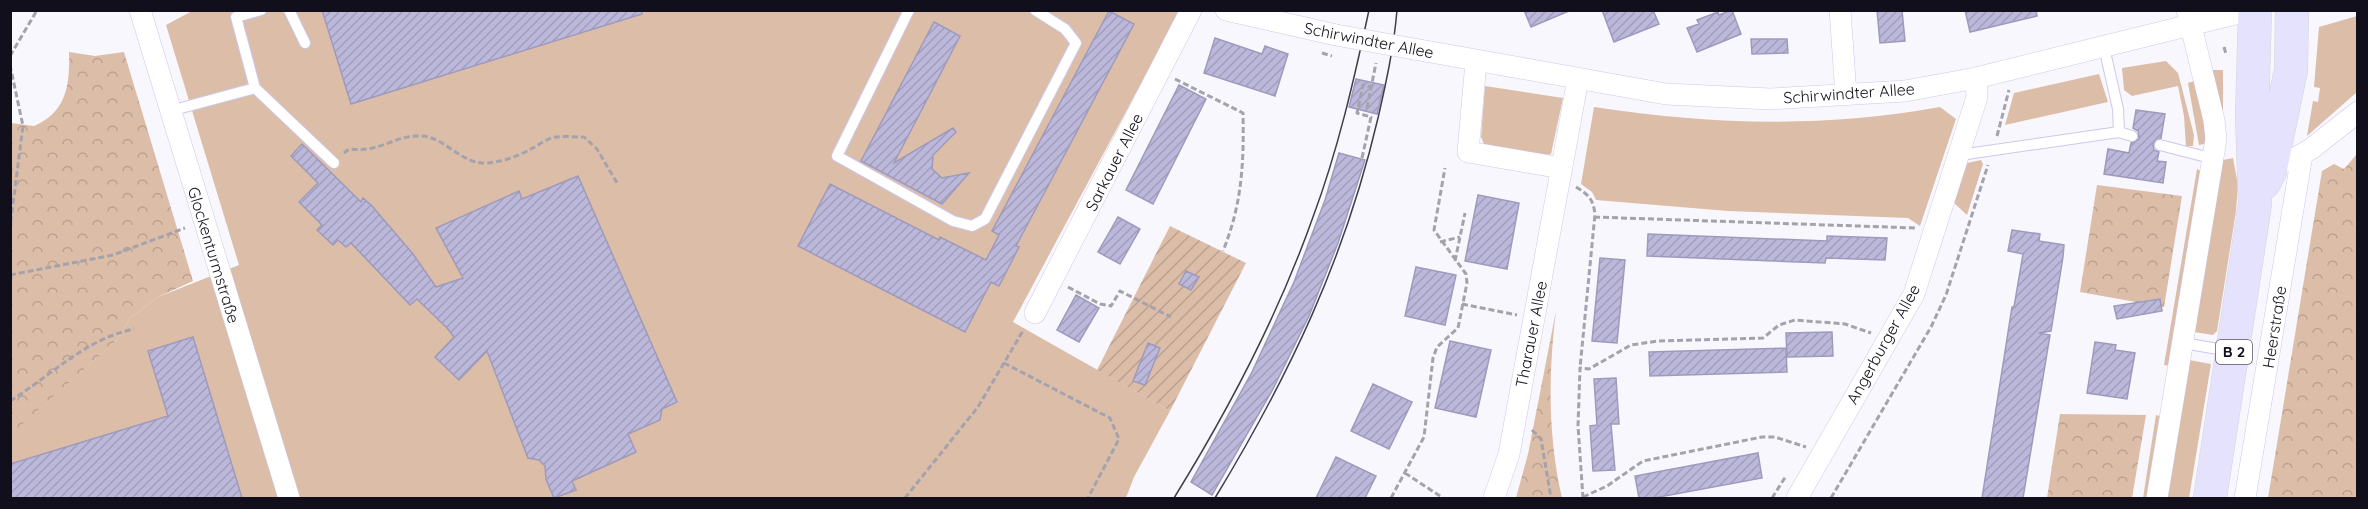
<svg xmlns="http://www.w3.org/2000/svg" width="2368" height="509" viewBox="0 0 2368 509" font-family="Quicksand,sans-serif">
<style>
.grass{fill:#dcbda8}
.forest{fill:url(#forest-crowns)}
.garden{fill:url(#garden-furrows)}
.building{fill:url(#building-hatch);stroke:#9e9abc;stroke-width:1.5}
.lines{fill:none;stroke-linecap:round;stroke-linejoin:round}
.lane-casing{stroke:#ccc8ec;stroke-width:12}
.street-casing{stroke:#ccc8ec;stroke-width:22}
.primary-casing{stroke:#d4d4d6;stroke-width:34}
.path{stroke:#a4a3ac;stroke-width:3;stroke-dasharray:6 3;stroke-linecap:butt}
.lane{stroke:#fff;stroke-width:10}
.street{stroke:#fff;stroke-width:21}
.primary{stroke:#e5e2fd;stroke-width:33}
.tram{stroke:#3f3e49;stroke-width:1.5}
.street-bridge-casing{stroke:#ccc8ec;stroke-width:22;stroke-linecap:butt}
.street-bridge{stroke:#fff;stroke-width:21}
.labels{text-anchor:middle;stroke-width:4.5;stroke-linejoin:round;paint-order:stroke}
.shield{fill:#fff;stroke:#58575f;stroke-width:1.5}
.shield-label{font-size:15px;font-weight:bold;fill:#100f1b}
.street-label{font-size:16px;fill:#100f1b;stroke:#fff}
</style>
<defs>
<pattern id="forest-crowns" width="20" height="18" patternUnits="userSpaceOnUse" patternTransform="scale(1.5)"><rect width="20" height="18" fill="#dcbda8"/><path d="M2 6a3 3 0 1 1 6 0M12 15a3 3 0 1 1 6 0" fill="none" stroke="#bca190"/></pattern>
<pattern id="garden-furrows" width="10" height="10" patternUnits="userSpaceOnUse" patternTransform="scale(1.5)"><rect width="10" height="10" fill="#dcbda8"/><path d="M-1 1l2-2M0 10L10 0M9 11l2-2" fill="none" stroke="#bca190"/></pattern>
<pattern id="building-hatch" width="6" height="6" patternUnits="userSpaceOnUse" patternTransform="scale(1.5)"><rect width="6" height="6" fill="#bcb8db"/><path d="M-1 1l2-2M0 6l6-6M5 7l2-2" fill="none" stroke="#a19dbb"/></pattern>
</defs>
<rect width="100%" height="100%" fill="#f8f7fe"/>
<path class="grass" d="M192 11H1180L1013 322 1170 411 1134 477 1126 498H11L10 434 117 340 130 318 158 297 239 265 166 25Z
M2357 16V92L2307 136 2313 101 2318 102 2320 88 2314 87 2319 27Z
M2166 61 2178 73 2194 135 2193 146H2186L2184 116 2178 86 2132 96 2124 90 2122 68Z
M2212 70H2223V160L2233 158 2238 185 2236 211 2217 331 2213 335 2194 332Z
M2099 74 2108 102 2005 125 2014 93Z
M2194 81 2209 143 2199 145 2188 83Z
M1485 86 1563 98 1551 154 1544 156 1484 144 1481 137Z
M1594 107C1712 125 1822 128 1940 107L1956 119 1920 226 1908 218 1728 211 1596 200 1592 192 1581 184Z
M1981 160 1983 164 1967 215 1954 203 1967 163Z
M2197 169 2204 173 2172 366 2164 365Z
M2189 360 2211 364 2189 498H2166Z
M2156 415 2163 417 2150 498H2143Z"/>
<path class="forest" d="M69 52 95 56 124 52 193 281 158 297 130 318 117 340 11 434V123L34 126C67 112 70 84 69 52Z
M2357 154V498H2268L2322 171 2334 164 2344 169Z
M2097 185 2182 196 2164 307 2080 292Z
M1556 311C1548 374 1548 437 1562 498H1516L1528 454Z
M2060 414 2146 415 2132 498H2047Z"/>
<path class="garden" d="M1170 226 1246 263 1170 411 1097 370Z"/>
<path class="building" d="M322 10H642V14L351 104Z
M1524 10H1569V11L1531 27Z
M1602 10H1653L1659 24 1614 42Z
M1732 10 1741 34 1697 52 1687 28 1699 24 1697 20 1718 12 1719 15Z
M1877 10H1902L1905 41 1880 43Z
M1965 10H2036L2037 16 1970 32Z
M1109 11 1134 24 1016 246 1019 247 999 286 991 282 965 332 798 246 830 184 939 240 940 237 986 260 999 235 992 231Z
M934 22 960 36 894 163 953 128 956 132 933 155 932 169 942 178 969 173 942 204 861 161Z
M1215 38 1262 54 1265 46 1288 54 1275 96 1204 73Z
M1751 39H1787L1788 53 1752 54Z
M1356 79 1384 85 1377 114 1349 107Z
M1179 85 1206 99 1153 204 1126 190Z
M2136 110 2165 114 2161 138 2153 144 2154 150 2159 152 2157 161 2166 162 2163 183 2104 174 2108 149 2129 153 2131 143 2139 139 2138 131 2133 128Z
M302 144 361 202 363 198 372 206 413 254 436 287 463 278 436 228 519 191 522 199 578 176 677 402 662 409 660 420 628 434 636 452 572 481 576 490 554 498 546 479 545 466 539 460 528 458 487 351 459 380 435 357 454 337 447 328 417 299 410 305 351 243 346 247 338 240 333 245 317 230 322 225 299 202 318 183 291 156Z
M1339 153 1365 160 1338 243 1309 316 1273 389 1212 495 1191 482 1252 372 1294 282 1325 200Z
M1478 195 1519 203 1507 269 1465 261Z
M1118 217 1140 229 1120 264 1098 252Z
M2012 230 2040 234 2039 241 2064 245 2063 257 2051 331 2039 333 2050 335 2023 498H1982L2012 307H2014L2023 254 2008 251Z
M1648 234 1827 241V236L1887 238 1885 260 1826 258 1825 263 1647 256Z
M1600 258 1625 260 1617 343 1592 341Z
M1416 267 1456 275 1445 325 1405 316Z
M1186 271 1199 277 1191 290 1179 284Z
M1076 295 1099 308 1079 342 1057 330Z
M2160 299 2162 311 2117 319 2114 306Z
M1832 332 1833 356 1787 357 1786 333Z
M193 337 242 498H10V464L168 416 148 351Z
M1450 341 1491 350 1476 417 1435 408Z
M2095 342 2116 345 2115 350 2135 353 2127 399 2087 393Z
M1148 343 1160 348 1145 385 1133 381Z
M1786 348 1787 372 1650 376 1649 352Z
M1616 378 1619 424H1611L1615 470 1593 471 1590 426 1597 425 1594 379Z
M1373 384 1412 402 1389 449 1351 431Z
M1758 453 1762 478 1654 498H1639L1635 476Z
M1336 457 1376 476 1365 498H1316Z"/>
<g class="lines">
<g class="lane-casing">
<path id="lane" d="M289 10 305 43
M909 10 837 156 953 221 972 226 985 219 1076 43 1065 29 1035 10
M2104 47 2118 109 2119 132
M255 88 236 17 261 10
M170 111 255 88 334 163
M2160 145 2214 159
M1960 155 2119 132 2132 136
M2183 343 2230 351"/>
</g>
<g class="street-casing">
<path id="street" d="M140 10 289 498
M1226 10 1336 35
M1840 10 1846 95
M1414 49 1666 94 1770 99 1905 91 1976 78 2251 10
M1476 62 1468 152 1562 168
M2290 161 2311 149 2358 112
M1035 313 1191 10
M1494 498 1509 454 1578 79
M1797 498 1914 294 1977 97 1976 78
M2157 498 2216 139 2214 120 2187 10
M2245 498 2302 155"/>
</g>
<g class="primary-casing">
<path id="primary" d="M2264 183 2270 171 2291 70 2292 10
M2210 498 2255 204 2252 116 2255 10"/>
</g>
<path class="path" d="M2224 47 2226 54
M1322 53 1332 56
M10 56 36 12
M10 65 23 126 10 227
M1175 79 1243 113C1244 164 1242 204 1223 251
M1367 108 1376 63
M1997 136 2009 90
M344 153 349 149C380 153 395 135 420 136 445 136 461 165 487 163 501 162 519 156 531 149 539 145 547 138 556 137 565 136 575 137 584 137L597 149 617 183
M1362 158 1371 117 1357 113 1363 85 1371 87
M1576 187C1589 195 1593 199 1595 214L1580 368
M1594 217 1916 228
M1440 242 1460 237
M1455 261 1465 213
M10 275 113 255 185 228
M1068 287 1100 304 1111 306 1120 291 1171 317
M1462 304 1517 315
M1004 363 1110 418 1119 439 1088 498
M10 401C52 375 85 339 134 329
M1532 430 1541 439 1551 498
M1405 473 1443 498
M1583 497 1607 486 1643 461 1762 437H1775L1806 447
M905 498 978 407 1024 329
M1391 498 1424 437 1433 358 1437 347 1458 328 1467 283 1466 274 1434 230 1445 168
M1583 498 1578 426 1580 368 1589 369 1631 345 1658 341 1763 338 1779 325 1795 320 1845 324 1871 333
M1772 498 1786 476
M1831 498 1931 327 1946 295 1988 165"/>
<use href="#lane" class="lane"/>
<use href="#street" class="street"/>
<use href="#primary" class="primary"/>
<path class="tram" d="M1174 498C1229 409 1278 316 1313 217 1338 150 1354 80 1369 10
M1215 498C1289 376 1345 259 1378 118 1386 83 1394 47 1397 10"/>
<g class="street-bridge-casing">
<path id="street-bridge" d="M1336 35 1414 49"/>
</g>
<use href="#street-bridge" class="street-bridge"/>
</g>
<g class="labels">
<rect class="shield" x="2216" y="340" width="36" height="24" rx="4.5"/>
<g class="shield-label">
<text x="2234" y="357">B 2</text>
</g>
<g class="street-label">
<text transform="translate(1369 40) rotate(11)" y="6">Schirwindter Allee</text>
<text transform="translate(1849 93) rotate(-4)" y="6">Schirwindter Allee</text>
<text transform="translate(1114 162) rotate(-63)" y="6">Sarkauer Allee</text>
<text transform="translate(214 255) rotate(73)" y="6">Glockenturmstraße</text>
<text transform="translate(2274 327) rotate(-81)" y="6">Heerstraße</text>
<text transform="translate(1531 334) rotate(-79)" y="6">Tharauer Allee</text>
<text transform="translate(1883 344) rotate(-61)" y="6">Angerburger Allee</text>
</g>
</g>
<rect width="2368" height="509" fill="none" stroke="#100f1b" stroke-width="24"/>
</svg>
